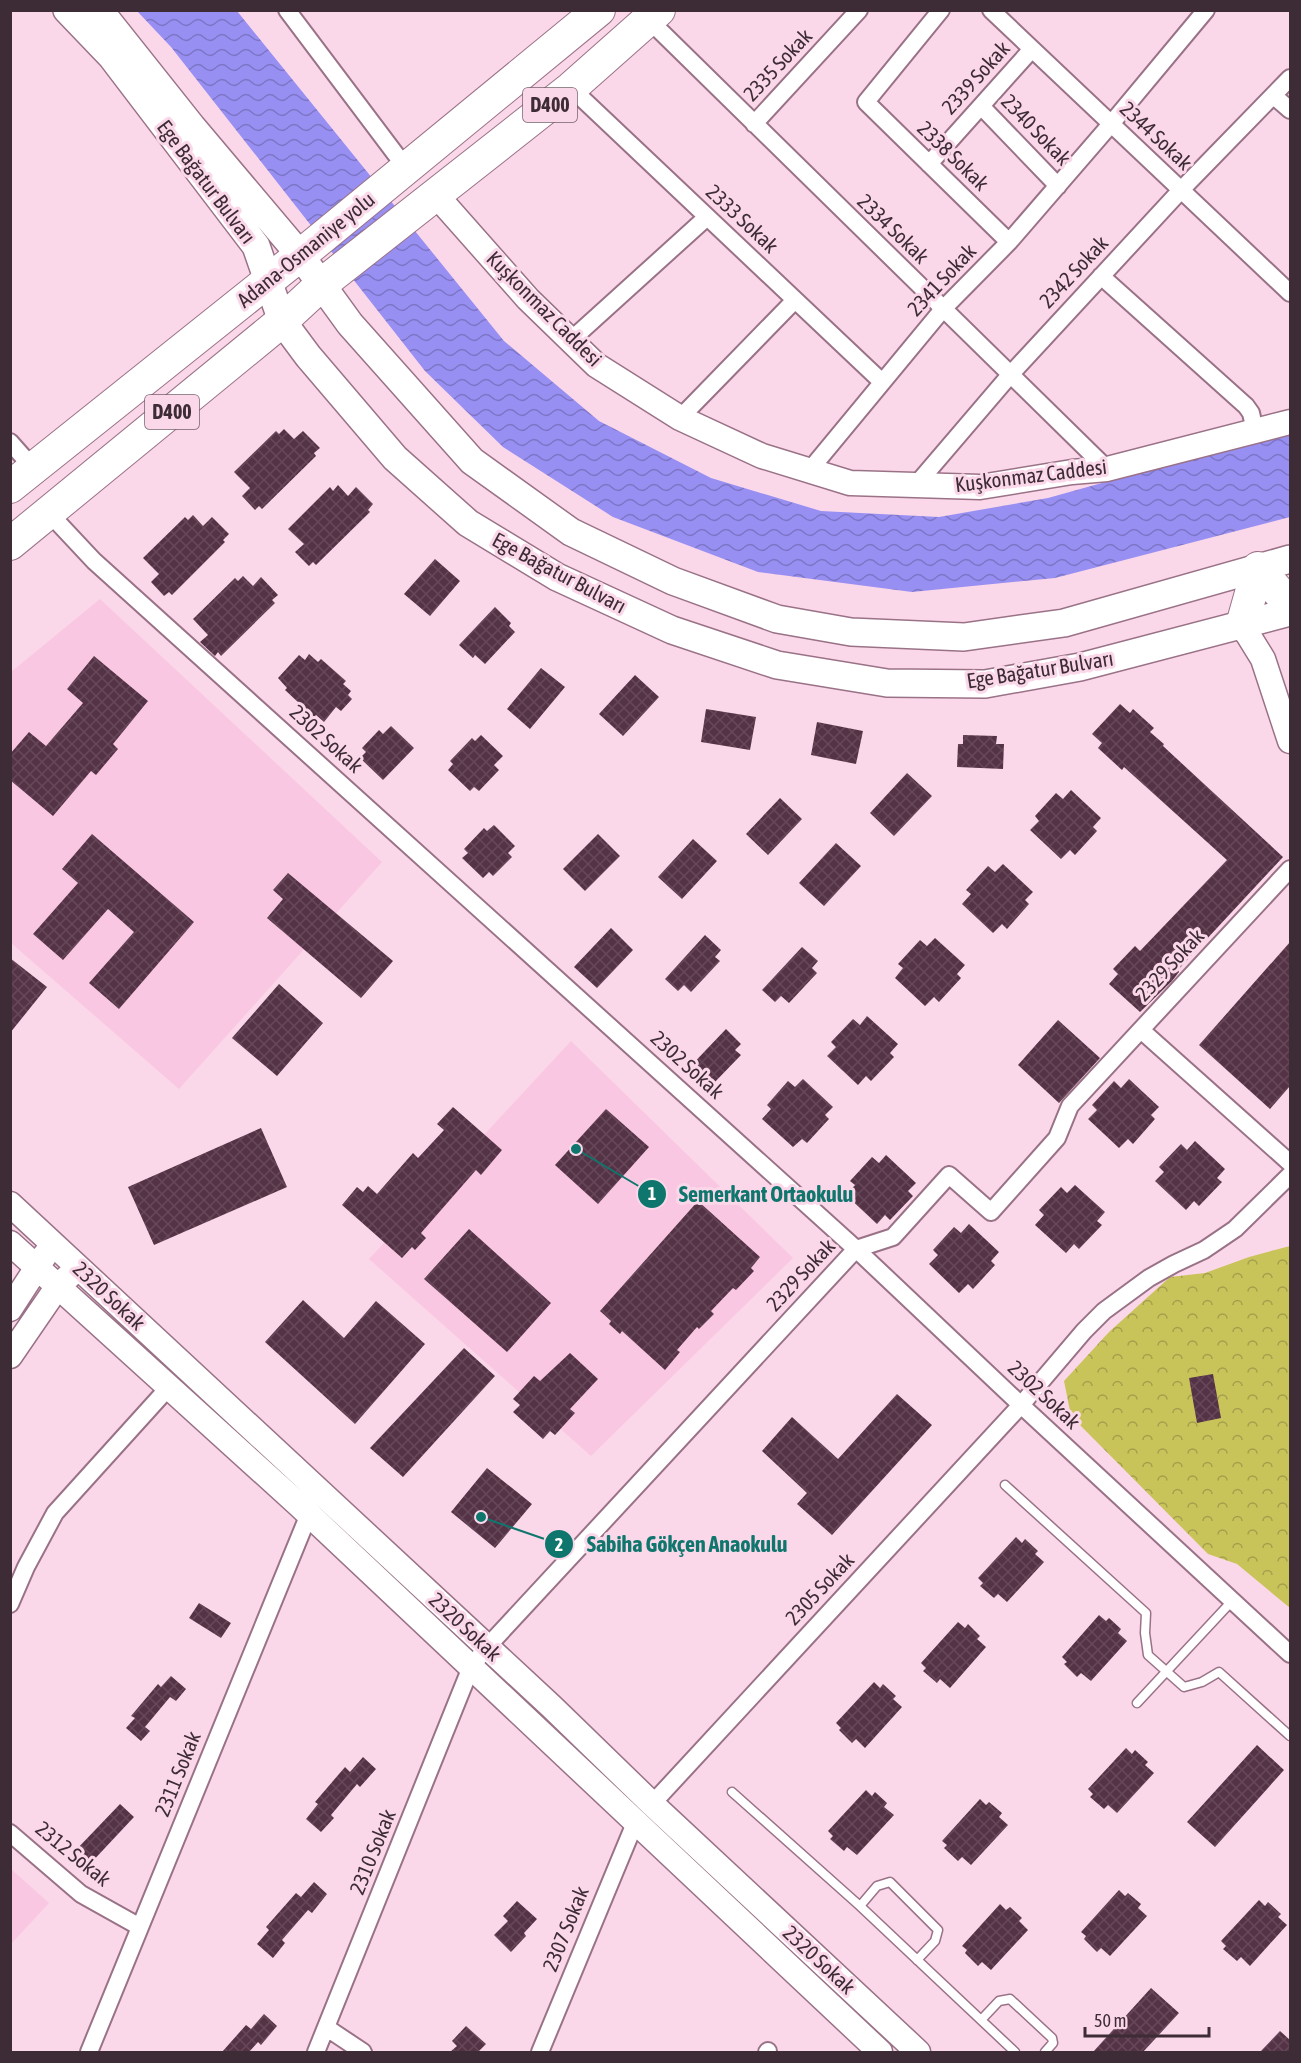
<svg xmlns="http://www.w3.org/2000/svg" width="1301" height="2063" viewBox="0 0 1301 2063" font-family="'Asap Condensed',sans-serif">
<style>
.built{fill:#fac7e2}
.park{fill:url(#park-crowns)}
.water{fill:url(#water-waves)}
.building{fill:url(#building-cross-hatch)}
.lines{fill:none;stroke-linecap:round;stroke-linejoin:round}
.lane-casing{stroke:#9a7287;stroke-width:11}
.street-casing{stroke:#9a7287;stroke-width:20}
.secondary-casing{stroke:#9a7287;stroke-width:27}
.primary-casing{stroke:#9a7287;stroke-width:30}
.highway-casing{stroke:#9a7287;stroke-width:34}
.lane{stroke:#fff;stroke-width:8}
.street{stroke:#fff;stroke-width:16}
.secondary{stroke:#fff;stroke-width:24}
.primary{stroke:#fff;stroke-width:27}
.highway{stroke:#fff;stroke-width:32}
.labels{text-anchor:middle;stroke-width:6;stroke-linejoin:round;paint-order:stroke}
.shield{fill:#fbd8e9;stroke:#76606b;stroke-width:1.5}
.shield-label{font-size:20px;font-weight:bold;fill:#3d2c35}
.street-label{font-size:21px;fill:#3d2c35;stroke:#fbd8e9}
.leader{fill:none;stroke:#0f766e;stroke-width:2}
.callout-dot{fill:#0f766e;stroke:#fbd8e9;stroke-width:2}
.mark-label{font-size:18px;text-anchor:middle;font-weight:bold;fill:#fff}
.callout-label{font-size:22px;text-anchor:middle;font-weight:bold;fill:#0f766e;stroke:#fbd8e9;stroke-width:6;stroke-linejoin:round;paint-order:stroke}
</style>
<defs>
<pattern id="park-crowns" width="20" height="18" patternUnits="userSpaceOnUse" patternTransform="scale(1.5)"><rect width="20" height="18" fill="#c9c45a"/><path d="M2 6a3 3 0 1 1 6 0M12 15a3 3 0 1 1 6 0" fill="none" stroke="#a49f4b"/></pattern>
<pattern id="water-waves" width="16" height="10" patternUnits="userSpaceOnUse" patternTransform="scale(1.5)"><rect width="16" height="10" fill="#988ff3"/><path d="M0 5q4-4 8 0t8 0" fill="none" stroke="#7d75c6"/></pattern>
<pattern id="building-cross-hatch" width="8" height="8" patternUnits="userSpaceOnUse" patternTransform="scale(1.5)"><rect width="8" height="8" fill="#553346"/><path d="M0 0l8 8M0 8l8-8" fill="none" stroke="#664859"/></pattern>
</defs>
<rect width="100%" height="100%" fill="#fbd8e9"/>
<path class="built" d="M100 599 382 862 179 1089 11 943V672Z
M571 1041 793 1258 591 1456 369 1259Z
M10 1868 49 1903 11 1944H10Z"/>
<path class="park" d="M1290 1246V1608L1237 1564 1208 1554 1071 1416 1064 1381 1109 1332 1170 1277 1205 1273 1249 1257Z"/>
<path class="water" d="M137 11H237L504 341 599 421 711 478 821 511 939 517 1048 498 1249 442 1290 433V517L1055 578 912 592 758 572 613 517 503 447 425 371 171 47Z"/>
<path class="building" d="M284 429 294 439 303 431 320 448 314 453 316 456 262 509 259 506 255 510 242 496 250 488 234 472 276 431 279 434Z
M338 485 348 496 356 487 373 504 368 510 370 512 316 565 313 562 309 566 295 552 304 544 288 529 330 487 333 491Z
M193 515 203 526 212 517 229 534 223 540 225 542 172 595 169 592 164 596 151 582 159 574 143 558 185 517 188 520Z
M435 559 460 581 430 616 404 594Z
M243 576 253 586 261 577 278 595 272 600 275 603 221 656 218 652 215 656 200 642 208 635 193 619 235 578 238 581Z
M495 607 511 623 509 626 515 632 485 664 475 655 473 658 459 645Z
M309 654 318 662 321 659 346 681 343 684 351 691 348 695 352 699 341 711 336 707 324 722 316 715 314 717 285 690 287 688 278 678 299 655 305 660Z
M94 656 148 701 113 744 118 749 96 775 91 771 53 816 10 780V754L29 732 46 746 83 703 67 689Z
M541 668 565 687 530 729 507 709Z
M635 675 659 697 623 736 599 714Z
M1120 704 1130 713 1133 709 1154 728 1150 732 1164 744 1163 746 1283 857 1178 970 1179 972 1172 981 1140 1012 1109 984 1118 974 1113 969 1135 946 1140 951 1227 860 1124 767 1122 770 1098 748 1102 743 1092 734Z
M706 709 756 717 750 750 701 742Z
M817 722 863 731 856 764 811 755Z
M391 726 414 748 383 780 360 758 366 752 362 748 379 730 383 734Z
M481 735 503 756 494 765 499 770 479 791 474 787 470 791 448 770 453 764 450 761 472 738 475 741Z
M963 735 997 736 996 744H1004L1003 769 957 767 958 744H963Z
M907 773 932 796 894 836 870 813Z
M1071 790 1101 818 1093 827 1097 831 1075 855 1070 850 1061 859 1030 830 1039 821 1035 816 1056 793 1063 799Z
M780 798 802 819 768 855 746 834Z
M494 825 515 846 508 853 512 857 493 876 489 872 483 878 462 858 468 853 464 849 484 828 487 831Z
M92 834 194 922 119 1009 89 983 134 932 108 909 63 960 33 934 78 883 62 869Z
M598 834 620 856 585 891 563 869Z
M693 839 717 861 682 899 658 877Z
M836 843 861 866 824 906 799 883Z
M1003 864 1033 892 1025 900 1029 904 1007 929 1002 924 993 933 962 904 971 894 966 890 988 866 995 872Z
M288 873 393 961 361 998 267 918 283 899 273 890Z
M611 928 633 950 597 988 574 967Z
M705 935 721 950 715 957 720 961 691 992 684 985 678 991 665 979Z
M935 938 965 965 957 974 961 978 939 1002 934 997 925 1006 895 978 903 968 898 964 920 940 927 946Z
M1290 942V1086L1270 1109 1199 1045Z
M802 947 818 961 812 968 817 973 789 1003 781 996 775 1002 762 990Z
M10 958 47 987 10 1033Z
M279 984 323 1023 277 1076 232 1038Z
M867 1016 898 1044 890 1053 894 1057 871 1081 866 1076 858 1085 827 1056 836 1047 831 1042 853 1019 860 1025Z
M1058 1020 1100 1058 1059 1103 1018 1065Z
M726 1029 741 1044 735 1050 741 1055 712 1085 704 1078 698 1084 685 1072Z
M803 1079 833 1107 825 1115 829 1119 807 1143 802 1139 793 1147 762 1119 771 1109 767 1105 788 1081 795 1087Z
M1129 1079 1159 1107 1151 1115 1155 1119 1133 1144 1128 1139 1119 1148 1088 1119 1097 1110 1092 1105 1114 1081 1121 1088Z
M453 1107 502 1150 481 1175 476 1170 421 1233 426 1238 415 1250 412 1247 402 1258 342 1205 357 1187 363 1192 368 1186 377 1194 413 1153 418 1158 444 1130 437 1124Z
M606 1109 649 1147 598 1204 555 1165Z
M261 1128 287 1187 154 1245 128 1187Z
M1195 1141 1225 1169 1217 1178 1222 1182 1199 1206 1194 1201 1186 1210 1155 1181 1164 1172 1159 1167 1181 1144 1187 1150Z
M886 1155 916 1183 908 1191 913 1196 890 1220 885 1215 877 1224 846 1195 855 1185 850 1181 872 1157 879 1163Z
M1075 1185 1105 1212 1097 1221 1102 1225 1079 1249 1074 1244 1066 1253 1035 1225 1044 1215 1039 1210 1061 1187 1067 1193Z
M698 1201 760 1257 751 1268 754 1271 736 1290 733 1288 711 1311 714 1314 699 1329 697 1327 677 1350 680 1352 665 1370 622 1331 620 1334 609 1324 611 1321 600 1311Z
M969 1224 999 1252 991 1261 995 1265 973 1289 968 1284 959 1293 929 1264 938 1255 933 1250 954 1227 961 1233Z
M469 1229 551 1303 507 1352 424 1279Z
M303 1300 344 1338 376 1301 425 1344 355 1424 265 1342Z
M464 1348 495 1376 403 1477 370 1448Z
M570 1353 598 1379 570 1409 575 1413 555 1435 550 1431 543 1439 513 1412 520 1405 513 1399 534 1376 540 1381Z
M1213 1374 1221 1418 1197 1423 1189 1378Z
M897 1394 932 1425 832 1535 797 1504 807 1493 762 1451 792 1417 838 1459Z
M487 1468 532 1504 495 1548 451 1512Z
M1016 1537 1022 1543 1025 1539 1038 1551 1035 1554 1044 1562 1007 1602 998 1594 994 1598 980 1586 983 1583 978 1578Z
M199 1603 231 1623 221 1638 189 1618Z
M1099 1615 1106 1621 1109 1618 1121 1629 1118 1633 1127 1641 1091 1681 1081 1673 1077 1677 1064 1664 1067 1662 1062 1657Z
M958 1622 965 1628 968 1624 980 1636 977 1639 986 1647 950 1688 940 1679 937 1683 923 1671 926 1668 921 1663Z
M171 1676 186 1689 176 1701 170 1697 145 1727 150 1731 141 1741 126 1728 135 1718 131 1716 158 1684 161 1687Z
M874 1682 880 1688 883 1684 896 1696 893 1699 902 1707 865 1748 856 1739 852 1743 839 1730 841 1728 836 1723Z
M1257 1745 1284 1770 1215 1847 1187 1822Z
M1126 1748 1132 1754 1135 1750 1148 1762 1145 1765 1154 1773 1117 1813 1108 1805 1104 1809 1090 1797 1093 1794 1088 1789Z
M363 1757 376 1769 360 1787 357 1784 331 1815 334 1818 321 1832 306 1819 318 1804 315 1802 345 1767 350 1772Z
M866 1790 872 1796 875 1792 887 1803 884 1807 894 1815 857 1855 847 1847 844 1851 830 1839 833 1836 828 1831Z
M980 1799 986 1805 989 1802 1002 1813 999 1817 1008 1825 971 1865 962 1857 958 1861 944 1848 947 1845 942 1841Z
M120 1804 134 1817 89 1865 74 1852Z
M314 1882 327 1894 312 1913 308 1910 282 1940 285 1943 273 1958 257 1944 269 1930 266 1927 296 1893 301 1897Z
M1119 1890 1125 1896 1128 1893 1141 1904 1138 1908 1147 1916 1110 1956 1101 1948 1097 1952 1084 1939 1086 1936 1081 1932Z
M1259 1900 1265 1906 1268 1902 1281 1914 1278 1917 1287 1925 1250 1966 1241 1957 1237 1961 1223 1949 1226 1946 1221 1941Z
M517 1901 537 1919 524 1933 526 1936 511 1952 494 1935 508 1921 503 1916Z
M1000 1904 1006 1910 1010 1907 1022 1918 1019 1921 1028 1930 991 1970 982 1962 978 1966 965 1953 967 1950 962 1946Z
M1151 1988 1179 2013 1143 2052H1093Z
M264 2014 277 2026 261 2045 258 2042 249 2052H222L246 2025 251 2029Z
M466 2026 486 2044 478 2052H450L457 2046 452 2041Z
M1280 2031 1290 2040V2052H1260Z"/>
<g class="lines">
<g class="lane-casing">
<path id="lane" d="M1005 1485 1146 1613 1145 1633 1148 1655 1184 1687 1202 1682 1219 1672 1290 1736
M1137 1703 1233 1600
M732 1792 860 1906 1015 2052
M860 1906 877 1886 890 1882 938 1930 935 1941 917 1960
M981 2020 999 2001 1010 1999 1052 2038 1053 2043 1045 2052"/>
</g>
<g class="street-casing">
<path id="street" d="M287 10 406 168
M941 10 866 102 1009 242
M991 10 1290 293
M648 19 1107 469
M571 88 882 382
M1274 96 1290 110
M981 106 1058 186
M754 124 859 10
M929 164 1032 49
M1101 276 1246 406 1251 413 1255 431
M570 341 707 217
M680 418 795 300
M10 442 33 468
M809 471 943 309 1009 242 1111 124 1206 10
M916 485 1010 375 1181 190 1290 78
M49 513 94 561 856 1249 1021 1405 1290 1654
M1141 1030 1290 1163
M10 1604 26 1567 55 1513 169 1387
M652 1804 1021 1405 1084 1331 1104 1311 1149 1278 1174 1264 1204 1250 1235 1229 1290 1175
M10 1833 81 1894 140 1927
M327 2028 363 2052
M89 2052 309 1514
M316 2052 471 1667 487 1647 856 1249 893 1237 949 1175 991 1212 1057 1138 1070 1106 1290 869
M540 2052 635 1823
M767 2052 768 2051"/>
</g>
<g class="secondary-casing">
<path id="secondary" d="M436 195 528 299 596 365 680 418 762 456 850 483 980 487 1072 472 1107 469 1290 422
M1242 625 1263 659 1290 741
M10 1204 552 1707 652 1804 918 2052
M10 1243 298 1504 880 2052
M10 1309 45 1255
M10 1356 58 1286 69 1276"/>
</g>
<g class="primary-casing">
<path id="primary" d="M67 10 112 57 256 246 282 321 308 356 395 458 468 523 557 577 672 630 777 665 887 683 985 684 1080 667 1290 612
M99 10 192 127 300 255 350 324 472 461 571 532 673 581 777 619 851 632 964 637 1064 623 1290 559"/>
</g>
<g class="highway-casing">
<path id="highway" d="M10 487 308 249 599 10
M10 544 282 321 322 284 571 88 659 10
M1242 625 1258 568 1290 605"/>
</g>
<use href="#lane" class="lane"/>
<use href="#street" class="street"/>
<use href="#secondary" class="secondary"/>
<use href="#primary" class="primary"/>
<use href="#highway" class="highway"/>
</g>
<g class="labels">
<g class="shield">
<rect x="523" y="88" width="54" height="34" rx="4.5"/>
<rect x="145" y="395" width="54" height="34" rx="4.5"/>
</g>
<g class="shield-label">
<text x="550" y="112">D400</text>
<text x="172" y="419">D400</text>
</g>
<g class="street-label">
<text transform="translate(778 65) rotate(-47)" y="7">2335 Sokak</text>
<text transform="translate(976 78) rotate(-48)" y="7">2339 Sokak</text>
<text transform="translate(1036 130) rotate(46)" y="7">2340 Sokak</text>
<text transform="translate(1156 136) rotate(43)" y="7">2344 Sokak</text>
<text transform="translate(953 156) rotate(44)" y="7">2338 Sokak</text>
<text transform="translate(206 182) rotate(53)" y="7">Ege Bağatur Bulvarı</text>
<text transform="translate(742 219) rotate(43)" y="7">2333 Sokak</text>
<text transform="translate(893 229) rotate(44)" y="7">2334 Sokak</text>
<text transform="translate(306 250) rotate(-39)" y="7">Adana-Osmaniye yolu</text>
<text transform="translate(1074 272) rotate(-47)" y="7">2342 Sokak</text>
<text transform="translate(942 280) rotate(-47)" y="7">2341 Sokak</text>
<text transform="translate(544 309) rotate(45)" y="7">Kuşkonmaz Caddesi</text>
<text transform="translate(1031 476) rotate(-7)" y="7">Kuşkonmaz Caddesi</text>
<text transform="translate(559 573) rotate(28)" y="7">Ege Bağatur Bulvarı</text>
<text transform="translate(1040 670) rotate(-9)" y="7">Ege Bağatur Bulvarı</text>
<text transform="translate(326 739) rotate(42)" y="7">2302 Sokak</text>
<text transform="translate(1170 965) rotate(-47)" y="7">2329 Sokak</text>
<text transform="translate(687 1065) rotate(42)" y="7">2302 Sokak</text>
<text transform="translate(801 1275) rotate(-47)" y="7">2329 Sokak</text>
<text transform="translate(109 1296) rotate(43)" y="7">2320 Sokak</text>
<text transform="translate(1044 1395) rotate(43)" y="7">2302 Sokak</text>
<text transform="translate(820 1589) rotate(-47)" y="7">2305 Sokak</text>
<text transform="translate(465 1627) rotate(43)" y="7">2320 Sokak</text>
<text transform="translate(178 1774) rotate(-68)" y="7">2311 Sokak</text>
<text transform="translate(373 1852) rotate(-68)" y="7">2310 Sokak</text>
<text transform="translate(73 1854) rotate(39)" y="7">2312 Sokak</text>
<text transform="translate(566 1929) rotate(-68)" y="7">2307 Sokak</text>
<text transform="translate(819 1960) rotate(43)" y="7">2320 Sokak</text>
</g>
</g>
<path class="leader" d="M576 1149L652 1194M481 1517L559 1544"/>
<g class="callout-dot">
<circle cx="576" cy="1149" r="6"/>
<circle cx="481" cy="1517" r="6"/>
<circle cx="652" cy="1194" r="15"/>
<circle cx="559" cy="1544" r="15"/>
</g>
<g class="mark-label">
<text x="652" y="1200">1</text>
<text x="559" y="1551">2</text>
</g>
<g class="callout-label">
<text x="766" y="1202">Semerkant Ortaokulu</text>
<text x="687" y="1552">Sabiha Gökçen Anaokulu</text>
</g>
<rect width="1301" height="2063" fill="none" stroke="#3d2c35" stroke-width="24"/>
<path d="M1085 2027v9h124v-9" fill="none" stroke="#3d2c35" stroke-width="3"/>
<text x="1094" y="2027" font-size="18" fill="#3d2c35" stroke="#fbd8e9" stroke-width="4.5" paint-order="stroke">50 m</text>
</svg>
